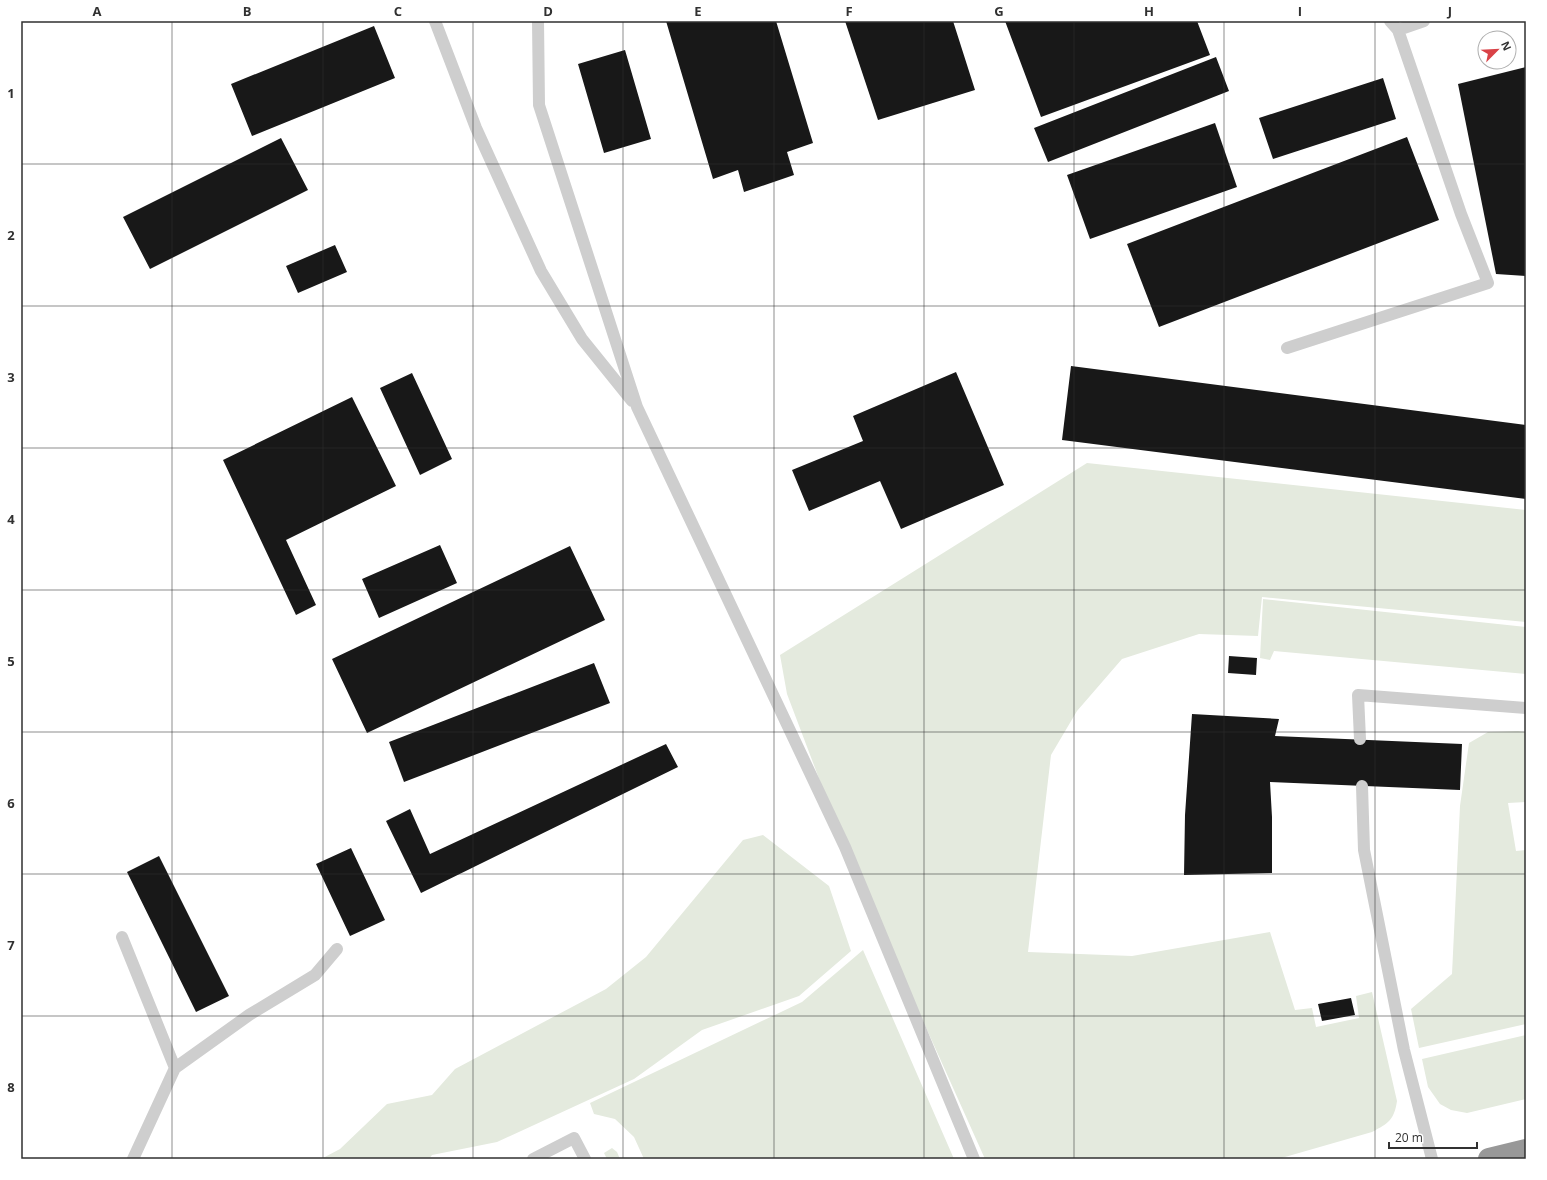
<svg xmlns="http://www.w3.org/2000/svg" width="1547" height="1180" viewBox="0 0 1547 1180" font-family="'Open Sans',sans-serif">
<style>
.green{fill:#e4eade}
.building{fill:#181818}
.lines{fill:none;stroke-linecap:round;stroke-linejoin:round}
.lane{stroke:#cecece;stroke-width:12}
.highway{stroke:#989898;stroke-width:22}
.grid{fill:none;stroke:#313131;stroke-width:1;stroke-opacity:0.55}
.neatline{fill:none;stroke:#313131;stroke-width:1.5}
.grid-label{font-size:13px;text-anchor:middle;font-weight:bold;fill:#313131}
</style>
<rect width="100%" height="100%" fill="#fff"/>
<path class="green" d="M1087 463 1526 510V622L1262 597 1258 636 1199 634 1122 659 1077 711 1051 755 1028 952 1132 956 1270 932 1295 1010 1312 1008 1316 1027 1359 1018 1356 996 1372 992 1397 1101C1394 1120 1389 1123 1372 1132L1278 1159H985L845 847 787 694 780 655Z
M1263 599 1526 627V674L1274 651 1270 660 1260 658Z
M1518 731 1526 732V802L1508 803 1516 851 1526 850V1024L1419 1048 1411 1009 1452 974 1460 806 1469 743 1488 732Z
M763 835 829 886 851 951 799 996 702 1030 634 1079 497 1142 432 1155 429 1159H321L340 1149 387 1104 432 1095 455 1069 606 989 646 957 743 840Z
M863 950 954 1159H644L634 1137 615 1119 594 1114 590 1103 802 1002Z
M1526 1035V1099L1467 1113 1451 1110 1440 1104 1428 1087 1422 1059Z
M612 1148 617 1152 620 1159H607L604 1153Z"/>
<path class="building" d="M666 21H776L813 143 787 152 794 175 744 192 738 170 713 179Z
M845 21H953L975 90 878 120Z
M1005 21H1197L1210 55 1041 117Z
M374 26 395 78 252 136 231 84Z
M625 50 651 139 604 153 578 64Z
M1216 57 1229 91 1048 162 1034 128Z
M1526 67V276L1496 274 1458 84Z
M1383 78 1396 119 1273 159 1259 118Z
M1215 123 1237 187 1090 239 1067 175Z
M1407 137 1439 220 1159 327 1127 244Z
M281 138 308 190 150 269 123 217Z
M335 245 347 272 298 293 286 266Z
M1071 366 1526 425V499L1062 440Z
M956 372 1004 485 901 529 880 481 809 511 792 470 863 441 853 416Z
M412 373 452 459 420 475 380 388Z
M352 397 396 486 286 540 316 605 296 615 223 460Z
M440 545 457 583 379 618 362 579Z
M570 546 605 620 367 733 332 659Z
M1229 656 1257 658 1256 675 1228 673Z
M594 663 610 703 404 782 389 742Z
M1192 714 1279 719 1275 736 1462 744 1460 790 1270 782 1272 817V873L1184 875 1185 815Z
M666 744 678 767 421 893 386 821 410 809 430 854Z
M351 848 385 920 350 936 316 864Z
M159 856 229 996 196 1012 127 872Z
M1351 998 1355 1015 1322 1021 1318 1004Z"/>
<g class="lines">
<path class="lane" d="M435 21 476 128 541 271 582 339 632 401
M538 21 539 105 637 407 845 847 974 1159
M1398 30 1424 21
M1287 348 1488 283 1461 214 1398 30 1390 21
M1360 739 1358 695 1526 708
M1362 786 1364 850 1404 1050 1432 1159
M122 937 175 1068 133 1159
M175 1068 249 1015 315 975 337 949
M533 1159 574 1138 585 1159"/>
<path class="highway" d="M1489 1159 1526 1150"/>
</g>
<path class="grid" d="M172 21V1159M323 21V1159M473 21V1159M623 21V1159M774 21V1159M924 21V1159M1074 21V1159M1224 21V1159M1375 21V1159M21 164H1526M21 306H1526M21 448H1526M21 590H1526M21 732H1526M21 874H1526M21 1016H1526"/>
<rect width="1547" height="1180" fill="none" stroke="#ffffff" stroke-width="44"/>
<g transform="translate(1497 50) rotate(66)"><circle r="19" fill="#ffffff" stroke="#adadad"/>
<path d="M0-3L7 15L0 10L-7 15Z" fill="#d94247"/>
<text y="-6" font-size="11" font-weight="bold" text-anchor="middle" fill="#313131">N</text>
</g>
<path d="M1389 1142v6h88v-6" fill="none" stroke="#313131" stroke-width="2"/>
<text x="1395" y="1142" font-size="12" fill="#313131" stroke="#ffffff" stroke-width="3" paint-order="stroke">20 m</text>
<rect x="22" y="22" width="1503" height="1136" class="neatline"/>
<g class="grid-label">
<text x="97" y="16">A</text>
<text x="247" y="16">B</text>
<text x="398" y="16">C</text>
<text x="548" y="16">D</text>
<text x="698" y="16">E</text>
<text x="849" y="16">F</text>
<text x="999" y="16">G</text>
<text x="1149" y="16">H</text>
<text x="1300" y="16">I</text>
<text x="1450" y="16">J</text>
<text x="11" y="98">1</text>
<text x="11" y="240">2</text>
<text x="11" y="382">3</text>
<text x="11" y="524">4</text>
<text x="11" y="666">5</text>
<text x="11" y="808">6</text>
<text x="11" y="950">7</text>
<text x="11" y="1092">8</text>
</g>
</svg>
